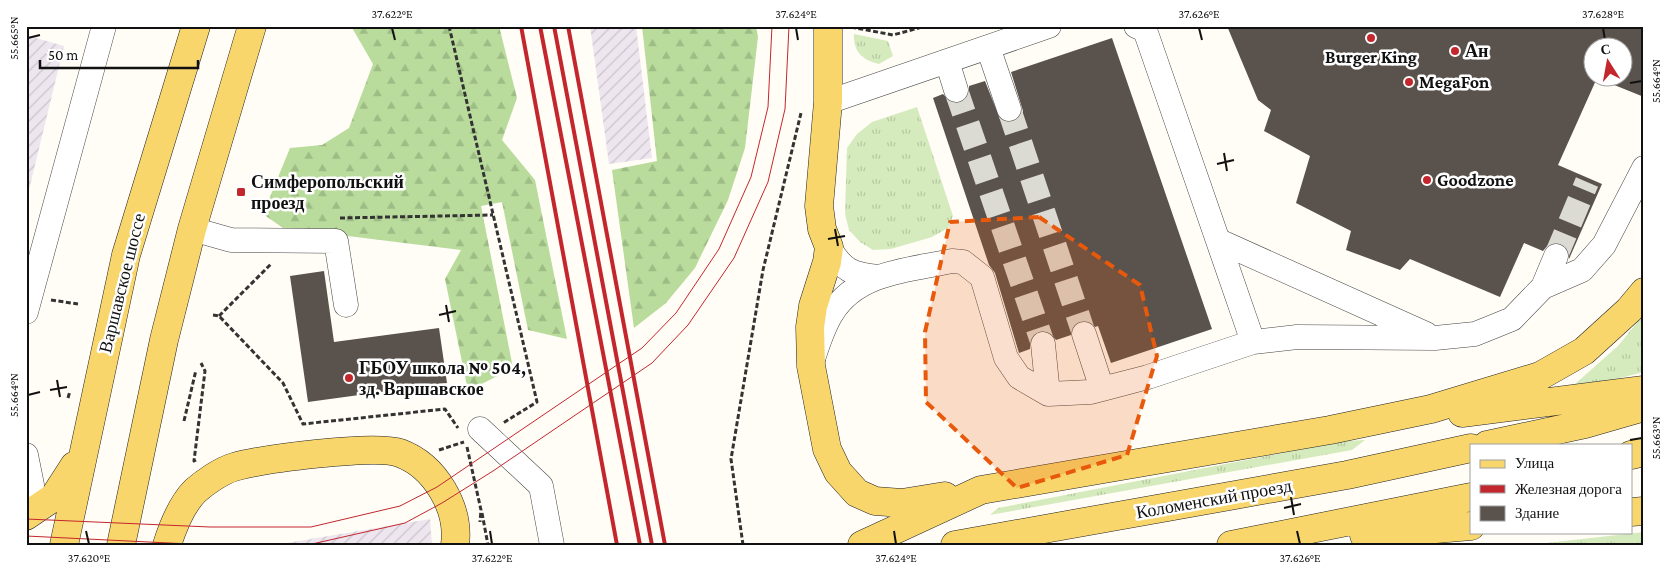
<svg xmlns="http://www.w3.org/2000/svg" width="1670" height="571" viewBox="0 0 1670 571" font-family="'Crimson Pro',serif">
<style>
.industrial{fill:url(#industrial-furrows)}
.grass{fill:url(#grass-tufts)}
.forest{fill:url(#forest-firs)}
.building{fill:#5a524d}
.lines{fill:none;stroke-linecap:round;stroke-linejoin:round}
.minor-tunnel{stroke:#dbdad3;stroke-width:24;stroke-dasharray:24 12;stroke-linecap:butt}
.minor-casing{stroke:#444;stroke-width:25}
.major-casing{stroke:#222;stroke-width:29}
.path{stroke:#333;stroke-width:3;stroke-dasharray:5 2.5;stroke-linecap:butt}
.minor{stroke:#fff;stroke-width:24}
.major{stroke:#f9d66b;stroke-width:28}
.tram{stroke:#c4262e;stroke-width:1}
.rail{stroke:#c4262e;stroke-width:4}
.marked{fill:#e8590c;fill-opacity:0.2;stroke:#e8590c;stroke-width:4;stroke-dasharray:10 6;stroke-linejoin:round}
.ticks{fill:none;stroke:#111;stroke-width:2}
.poi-dot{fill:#c4262e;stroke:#fff;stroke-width:2}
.labels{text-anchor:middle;stroke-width:5;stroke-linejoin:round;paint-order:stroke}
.poi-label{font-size:18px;font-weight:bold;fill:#111;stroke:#fff;text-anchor:start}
.street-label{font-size:18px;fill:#111;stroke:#fff}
.neatline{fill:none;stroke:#111;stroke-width:2}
.ticks-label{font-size:12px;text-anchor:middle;fill:#111}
</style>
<defs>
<pattern id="industrial-furrows" width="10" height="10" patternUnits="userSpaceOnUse" patternTransform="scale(1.25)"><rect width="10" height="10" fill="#eee6ef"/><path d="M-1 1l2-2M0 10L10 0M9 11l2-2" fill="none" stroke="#cbc4cc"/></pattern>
<pattern id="grass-tufts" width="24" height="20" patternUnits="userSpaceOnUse" patternTransform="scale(1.25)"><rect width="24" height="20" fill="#d5ebbd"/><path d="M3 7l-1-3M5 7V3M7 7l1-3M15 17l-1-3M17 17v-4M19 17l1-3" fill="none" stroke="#b6c8a1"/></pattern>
<pattern id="forest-firs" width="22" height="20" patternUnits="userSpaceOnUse" patternTransform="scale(1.25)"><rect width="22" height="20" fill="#b9dc9c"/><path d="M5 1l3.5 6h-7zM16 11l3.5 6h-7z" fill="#9ebc85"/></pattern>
</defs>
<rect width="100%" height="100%" fill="#fffdf5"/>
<path class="industrial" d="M590 26H636L652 158 609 164Z
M26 35 64 46 26 202Z
M430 519 432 545H275Z"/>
<path class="grass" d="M854 34 888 41 893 56 879 64C863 60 853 52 854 34Z
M917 107 953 216 948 228 932 237 891 249 873 250 860 242 849 230 845 214 847 148 857 134 872 122Z
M1644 314V372L1567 391 1618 346Z
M1365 440 1352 450 990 515 998 508 1345 441Z
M1644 532V545H1529Z"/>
<path class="forest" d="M351 26H499L517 98 502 140 535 180 567 339 528 330 502 202 481 206 513 368 468 391 445 279 461 250 283 228 263 214 290 148 322 145 349 128 373 64Z
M642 26H756L758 37 745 148 728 200 695 268 666 303 634 328 612 170 657 161Z"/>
<path class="building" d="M1227 26H1644V97L1597 78H1622V48H1592V78H1597L1558 165 1602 184 1569 259 1567 248 1561 243 1548 245 1543 251 1524 243 1500 297 1410 259 1400 270 1346 250 1351 231 1296 203 1310 156 1264 131 1271 110 1258 100Z
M1112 38 1212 329 1111 363 1098 326 1095 327 1087 321H1080L1073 325 1071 335 1056 340 1048 331 1035 333 1030 339V349L1019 353 995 273 989 265 933 98 943 94 952 103H961L969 94V86L985 81 1000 119 1006 122H1014L1020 118 1023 111 1011 72Z
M324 271 334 342 439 328 447 383 308 402 290 276Z"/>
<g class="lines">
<path class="minor-tunnel" d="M956 90 1043 344
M1009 109 1084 334
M1556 256 1587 182"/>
<g class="minor-casing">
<path id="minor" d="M1136 26 1145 30 1253 342
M988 47 1009 109
M947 61 956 90
M828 102 1049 26
M192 229 231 240 336 241 346 305
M1219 241 1426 334
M829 247C843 271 852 274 878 277
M1543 287 1582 270 1604 245 1644 168
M26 312 104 26
M1084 334 1102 389
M1043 344 1048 394
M813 359C818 344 823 327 832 313 857 272 909 270 952 261L963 262 982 277 1006 358 1019 377 1048 394 1090 392 1102 389 1148 377 1253 342 1297 337 1435 338 1475 334 1512 319 1543 287 1556 256
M480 429 541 486 552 545
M26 455 32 485 30 513"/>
</g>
<g class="major-casing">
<path id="major" d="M828 26V102L819 206 822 229 829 247 827 262 813 306 810 327 811 366 827 449 838 472 857 493 875 501 902 503 945 496
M1462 413 1644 390
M1487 445 1585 424 1644 407
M1631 455 1644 452
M1631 512 1644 511
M26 516 54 497 74 466
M1364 535 1471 526
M64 545 126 255 196 26
M121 545 164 340 192 229 252 26
M167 545C173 526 181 505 195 491 205 482 221 471 234 467 262 459 375 444 400 453 435 466 460 508 455 545
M862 545 981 490 1330 430 1431 409 1540 376 1584 351 1629 310 1644 292
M955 545 1347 475 1471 448
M1231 545 1471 497"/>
</g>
<path class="path" d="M449 26 537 402 503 423
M851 27 893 35 926 26
M340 218 493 215
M51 300 78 304
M213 315 219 316 283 383 303 424 445 409 458 428
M219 316 272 263
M68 398 70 391
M184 421 196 370
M467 447 481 510 480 522
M439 450 464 442
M196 460 194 461 205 371 201 363
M482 513 488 545
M743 545 731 459 763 270 801 113"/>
<use href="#minor" class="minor"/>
<use href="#major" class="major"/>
<path class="tram" d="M26 519 210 527H311L400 506 437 487 642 348 676 313 719 249 751 177 768 107 772 26
M26 536 210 545 312 544 405 523 442 503 493 471 652 363 688 325 734 258 768 182 785 109 789 26"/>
<path class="rail" d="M521 26 617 545
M540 26 640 545
M554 26 652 545
M568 26 665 545"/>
</g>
<path class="marked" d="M1039 217 1140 285 1157 356 1127 455 1017 488 926 402 925 332 950 222Z"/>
<path class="ticks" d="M392 28 395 40M796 28 798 40M1199 28 1202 40M1603 28 1605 40M28 38 40 35M1630 83 1642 81M1224 153 1227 171M1217 164 1234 160M835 229 838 246M828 239 845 236M446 305 449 322M439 315 456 311M57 380 60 397M50 390 67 387M28 395 40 392M1630 440 1642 438M1291 497 1294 515M1284 508 1301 504M86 531 89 544M490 531 492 544M894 531 896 544M1297 531 1300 544"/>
<g class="poi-dot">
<circle cx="1371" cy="38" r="5"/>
<circle cx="1455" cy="51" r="5"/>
<circle cx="1409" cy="82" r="5"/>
<circle cx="1427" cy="180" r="5"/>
<rect x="236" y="187" width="10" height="10" rx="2.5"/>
<circle cx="349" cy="378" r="5"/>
</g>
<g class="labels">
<g class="poi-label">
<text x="1465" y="57">Ан</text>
<text x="1371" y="63" text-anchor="middle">Burger King</text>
<text x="1419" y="88">MegaFon</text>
<text x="1437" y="186">Goodzone</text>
<text x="251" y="188">Симферопольский<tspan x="251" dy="21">проезд</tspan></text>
<text x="359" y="374">ГБОУ школа № 504,<tspan x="359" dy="21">зд. Варшавское</tspan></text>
</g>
<g class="street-label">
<text transform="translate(122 283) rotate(-76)" y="6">Варшавское шоссе</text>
<text transform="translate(1214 499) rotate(-10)" y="6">Коломенский проезд</text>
</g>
</g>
<rect width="1670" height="571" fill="none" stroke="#ffffff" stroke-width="55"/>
<rect x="1470" y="444" width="162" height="90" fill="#ffffff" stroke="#a0a0a0"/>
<rect x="1480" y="460" width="25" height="8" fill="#f9d66b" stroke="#a0a0a0"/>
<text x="1515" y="468" font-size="15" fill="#111111">Улица</text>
<rect x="1480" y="485" width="25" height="8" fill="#c4262e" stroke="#a0a0a0"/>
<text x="1515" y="494" font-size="15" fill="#111111">Железная дорога</text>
<rect x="1480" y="506" width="25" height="15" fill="#5a524d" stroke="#a0a0a0"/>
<text x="1515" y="518" font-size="15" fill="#111111">Здание</text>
<g transform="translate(1608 62) rotate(349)"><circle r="24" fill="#ffffff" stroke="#a0a0a0"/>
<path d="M0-4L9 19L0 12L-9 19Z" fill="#c4262e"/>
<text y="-8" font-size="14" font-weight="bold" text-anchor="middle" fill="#111111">С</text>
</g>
<path d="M40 60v8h158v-8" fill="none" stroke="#111111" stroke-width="2.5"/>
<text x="48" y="60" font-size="15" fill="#111111" stroke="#ffffff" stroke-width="4" paint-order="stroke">50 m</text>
<rect x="28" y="28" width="1614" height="516" class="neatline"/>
<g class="ticks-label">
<text x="392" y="18">37.622°E</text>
<text x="796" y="18">37.624°E</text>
<text x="1199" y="18">37.626°E</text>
<text x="1603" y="18">37.628°E</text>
<text transform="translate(14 38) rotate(-90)" y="4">55.665°N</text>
<text transform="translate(1656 81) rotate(-90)" y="4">55.664°N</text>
<text transform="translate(14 395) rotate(-90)" y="4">55.664°N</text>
<text transform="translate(1656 438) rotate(-90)" y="4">55.663°N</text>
<text x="89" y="562">37.620°E</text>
<text x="492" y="562">37.622°E</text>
<text x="896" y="562">37.624°E</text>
<text x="1300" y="562">37.626°E</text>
</g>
</svg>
